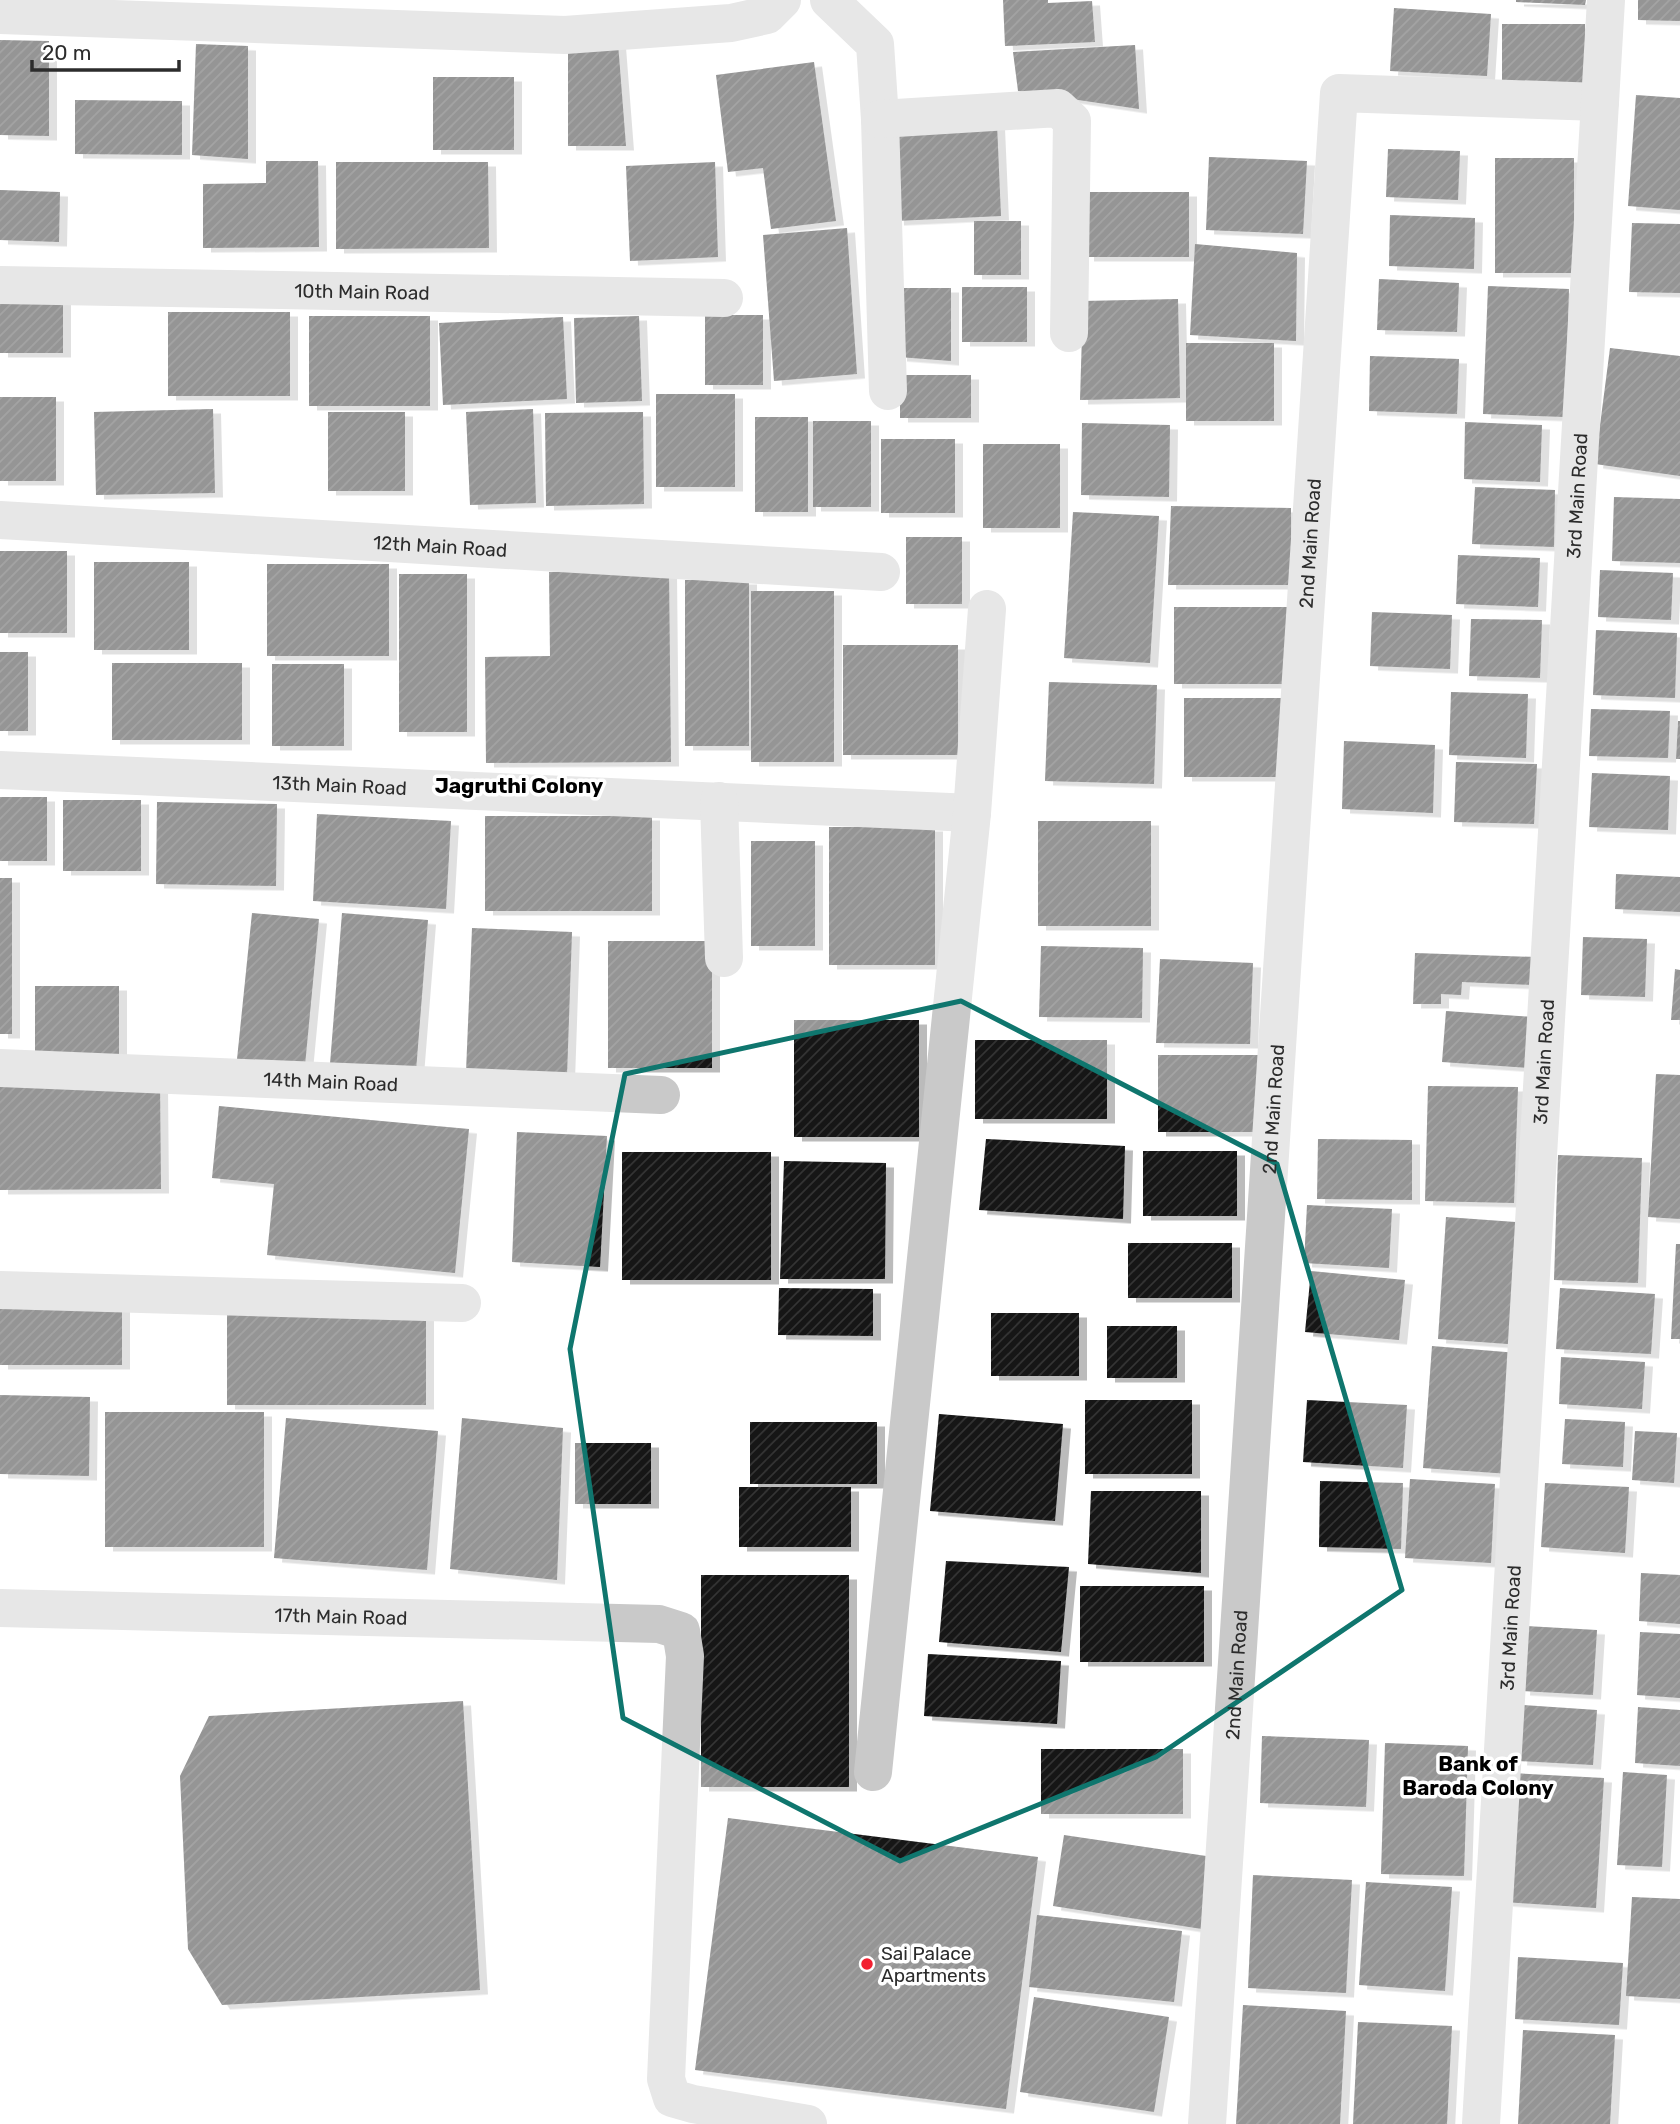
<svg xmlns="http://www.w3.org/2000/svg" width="1680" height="2124" viewBox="0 0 1680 2124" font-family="Rubik,sans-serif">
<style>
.building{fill:url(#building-hatch);filter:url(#shadow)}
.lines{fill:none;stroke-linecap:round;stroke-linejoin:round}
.street{stroke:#c9c9c9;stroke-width:38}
.marked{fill:none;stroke:#0f766e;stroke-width:5;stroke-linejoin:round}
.poi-dot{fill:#f21f30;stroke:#fff;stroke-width:2.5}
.labels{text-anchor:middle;stroke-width:7;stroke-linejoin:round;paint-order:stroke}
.street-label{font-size:19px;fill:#2c2c2c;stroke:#fff}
.poi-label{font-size:19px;fill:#2c2c2c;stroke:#fff;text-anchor:start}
.neighbourhood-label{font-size:21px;font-weight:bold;fill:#000;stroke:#fff}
</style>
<defs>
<pattern id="building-hatch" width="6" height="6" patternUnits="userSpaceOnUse" patternTransform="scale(1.75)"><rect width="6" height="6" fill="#131313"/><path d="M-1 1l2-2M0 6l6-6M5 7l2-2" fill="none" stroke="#363636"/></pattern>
<filter id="shadow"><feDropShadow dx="8" dy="4.5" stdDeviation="0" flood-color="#0004"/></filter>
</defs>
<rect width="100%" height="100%" fill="#fff"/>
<path class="building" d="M1003 0H1048V3L1092 1 1095 42 1005 46Z
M1516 0H1586L1585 5 1516 2Z
M1638 0H1680V21L1638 20Z
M1394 8 1491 14 1487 76 1390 71Z
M1502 24H1585V85H1502Z
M0 40 49 41V136L0 135Z
M618 43 626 146H568V44Z
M196 44 248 46V159L192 155Z
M1135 45 1139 109 1018 91 1013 52Z
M814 62 836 221 771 229 763 168 728 172 716 75Z
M433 77H514V150H433Z
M1636 95 1680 98V210L1628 206Z
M75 100 182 101V155L75 154Z
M997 124 1001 216 896 221 892 129Z
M1388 149 1460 151 1458 200 1386 197Z
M1209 157 1307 161 1303 234 1206 230Z
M1495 158H1574V273H1495Z
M266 161H318L319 247 203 248V184L266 183Z
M336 162H488L489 248 336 249Z
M715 162 718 257 630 261 626 166Z
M0 190 60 192 59 242 0 240Z
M1086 192H1189V257H1086Z
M1390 215 1475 218 1474 269 1389 266Z
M974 221H1021V275H974Z
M1632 223 1680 224V293L1629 292Z
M847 228 857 374 774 381 763 235Z
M1195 244 1297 253 1296 341 1190 335Z
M1379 279 1459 283 1457 332 1377 330Z
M1488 286 1569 289 1565 417 1483 414Z
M962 287H1027V342H962Z
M900 288H951V361L899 357Z
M0 297H63V353H0Z
M1178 299 1180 398 1080 400 1083 301Z
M168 312H290V396H168Z
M705 315H763V385H705Z
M309 316H430V406H309Z
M639 316 642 401 576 403 574 318Z
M563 317 567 399 443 405 439 323Z
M1186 343H1274V421H1186Z
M1610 348 1680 356V476L1595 464Z
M1370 356 1459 359 1457 414 1369 411Z
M900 375H971V418H900Z
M656 394H735V487H656Z
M0 397H56V481H0Z
M213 409 215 493 96 495 94 412Z
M533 409 536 503 470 505 466 412Z
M328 412H405V491H328Z
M643 412 644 504 546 506 545 413Z
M755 417H808V512H755Z
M813 421H871V507H813Z
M1465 422 1542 425 1540 482 1464 479Z
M1082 423 1170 425 1169 497 1081 495Z
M881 439H955V513H881Z
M983 444H1060V528H983Z
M1475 487 1555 490 1554 547 1472 544Z
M1614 497 1680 499V563L1612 561Z
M1171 506 1291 508V585H1168Z
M1073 512 1159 516 1150 663 1064 658Z
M906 537H962V604H906Z
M0 551H67V633H0Z
M1458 555 1540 558 1538 607 1456 604Z
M94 562H189V650H94Z
M267 564H389V656H267Z
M1600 570 1673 573 1671 620 1598 617Z
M669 571 671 762 486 763 485 657 550 656 549 572Z
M399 574H467V732H399Z
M685 580H749V746H685Z
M751 591H834V762H751Z
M1174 607H1293V684H1174Z
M1372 612 1452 615 1450 669 1370 666Z
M1471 619 1542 620 1540 678 1469 676Z
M1596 630 1677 633 1675 698 1593 695Z
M843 645H958V755H843Z
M0 652H28V731H0Z
M112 663H242V740H112Z
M272 664H344V746H272Z
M1049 682 1157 685 1154 784 1045 781Z
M1451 692 1528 694 1526 758 1449 755Z
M1184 698H1283V777H1184Z
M1591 709 1670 711 1668 758 1589 756Z
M1678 721H1680V759H1676Z
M1344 741 1435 745 1433 813 1342 809Z
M1456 762 1537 764 1534 824 1454 822Z
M1592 773 1670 776 1668 830 1589 827Z
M0 797H47V861H0Z
M63 800H141V871H63Z
M157 802 277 804 276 886 156 884Z
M317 814 451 821 446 909 313 901Z
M485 816H652V911H485Z
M1038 821H1151V926H1038Z
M829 827H935V965H829Z
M751 841H815V946H751Z
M1616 874 1680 877V912L1615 909Z
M0 878H12V1034H0Z
M252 913 319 919 304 1076 236 1069Z
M342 913 428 920 416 1071 330 1064Z
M472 928 572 932 567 1076 466 1072Z
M1583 937 1647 939 1645 997 1581 995Z
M608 941H712V1068H608Z
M1041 946 1143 948 1142 1018 1039 1017Z
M1415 953 1537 957 1535 985 1462 982 1461 995 1441 994V1004H1413Z
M1160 959 1253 963 1250 1044 1156 1043Z
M1675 969 1680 970V1020H1671Z
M35 986H119V1054H35Z
M1446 1011 1535 1017 1531 1068 1442 1062Z
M794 1020H919V1137H794Z
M975 1040H1107V1119H975Z
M1158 1055H1262V1132H1158Z
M1656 1074 1680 1075V1219L1648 1217Z
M160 1083 161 1189 0 1190V1084Z
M1428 1086 1518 1087 1514 1203 1425 1201Z
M219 1106 469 1129 455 1273 267 1255 274 1184 212 1178Z
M517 1132 607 1136 600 1267 512 1262Z
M986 1139 1125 1146 1123 1219 979 1210Z
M1318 1139 1412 1140V1200L1317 1199Z
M1143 1151H1237V1216H1143Z
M622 1152H771V1280H622Z
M1558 1155 1642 1158 1638 1283 1554 1280Z
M784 1161 886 1163 885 1279H780Z
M1307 1205 1392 1209 1389 1268 1304 1263Z
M1446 1217 1530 1223 1522 1345 1438 1339Z
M1128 1243H1232V1298H1128Z
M1676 1244H1680V1339H1671Z
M1311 1271 1405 1280 1399 1340 1305 1332Z
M779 1288 873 1289V1336L778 1335Z
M1560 1288 1655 1294 1651 1354 1556 1349Z
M0 1302H122V1365H0Z
M991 1313H1079V1376H991Z
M227 1314H426V1405H227Z
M1107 1326H1177V1378H1107Z
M1432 1346 1518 1353 1510 1474 1423 1468Z
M1561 1357 1645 1362 1642 1409 1559 1404Z
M0 1395 90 1397 89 1476 0 1474Z
M1085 1400H1192V1474H1085Z
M1307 1400 1407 1405 1403 1468 1303 1462Z
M105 1412H264V1547H105Z
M939 1414 1063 1424 1055 1521 930 1511Z
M286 1418 438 1431 427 1570 274 1558Z
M462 1418 563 1428 557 1580 450 1569Z
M1565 1419 1625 1422 1623 1467 1562 1464Z
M750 1422H877V1484H750Z
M1635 1431 1677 1433 1674 1483 1632 1480Z
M575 1443H651V1504H575Z
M1410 1479 1495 1484 1491 1563 1405 1558Z
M1320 1481 1403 1483 1401 1549 1319 1547Z
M1545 1483 1629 1487 1625 1553 1541 1547Z
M739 1487H851V1547H739Z
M1091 1491H1201V1573L1088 1564Z
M946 1561 1069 1567 1061 1652 939 1642Z
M1641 1573 1680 1575V1624L1639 1621Z
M701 1575H849V1787H701Z
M1080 1586H1204V1662H1080Z
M1526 1626 1597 1630 1593 1695 1522 1691Z
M1640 1632 1680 1634V1698L1637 1695Z
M928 1654 1061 1661 1057 1724 924 1716Z
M463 1701 480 1990 222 2005 188 1949 180 1776 209 1716Z
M1523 1705 1597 1710 1593 1765 1519 1761Z
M1638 1707 1680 1710V1766L1635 1763Z
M1262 1736 1369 1740 1366 1807 1260 1803Z
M1385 1743 1468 1746 1464 1876 1381 1874Z
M1041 1749H1183V1814H1041Z
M1623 1772 1667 1775 1662 1867 1617 1865Z
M1512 1773 1604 1778 1596 1908 1505 1902Z
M728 1818 1038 1857 1006 2109 695 2070Z
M1064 1835 1213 1857 1202 1929 1053 1906Z
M1253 1875 1352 1880 1346 1993 1248 1988Z
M1366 1882 1452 1887 1445 1991 1359 1985Z
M1632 1897 1680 1899V1999L1626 1996Z
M1037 1915 1182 1931 1174 2002 1029 1987Z
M1518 1957 1623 1963 1619 2025 1515 2019Z
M1034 1997 1169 2017 1154 2112 1020 2092Z
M1243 2005 1346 2011 1340 2124H1236Z
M1358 2022 1452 2026 1447 2124H1353Z
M1523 2030 1615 2035 1610 2124H1518Z"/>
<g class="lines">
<g class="street">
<path d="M829 0 875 44 880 119 888 391"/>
<path d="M0 15 565 35 731 23 767 15 782 0"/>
<path d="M880 119 1058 108 1072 121 1069 333"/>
<path id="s1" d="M0 285 724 298"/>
<path id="s2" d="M0 520 881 572"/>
<path id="s3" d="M0 770 972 813"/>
<path d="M719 801 724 958"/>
<path id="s4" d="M0 1068 661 1095"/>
<path d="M0 1290 462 1303"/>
<path id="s5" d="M0 1608 659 1624 681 1631 685 1656 666 2079 672 2098 693 2104 808 2124"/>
<path d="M873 1772 972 813 987 609"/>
<path id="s6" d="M1207 2124 1339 93 1600 102"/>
<path id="s7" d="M1481 2124 1606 0"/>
</g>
</g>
<path d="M0 0H1680V2124H0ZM961 1001 1277 1164 1402 1590 1156 1757 900 1861 623 1718 570 1349 625 1074Z" fill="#fff" fill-opacity=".55" fill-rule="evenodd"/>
<path class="marked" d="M961 1001 1277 1164 1402 1590 1156 1757 900 1861 623 1718 570 1349 625 1074Z"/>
<circle class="poi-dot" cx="867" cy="1964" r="7"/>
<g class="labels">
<g class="street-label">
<text dy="7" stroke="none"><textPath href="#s1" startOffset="362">10th Main Road</textPath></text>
<text dy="7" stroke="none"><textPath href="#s7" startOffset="1631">3rd Main Road</textPath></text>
<text dy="7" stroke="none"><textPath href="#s6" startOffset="1584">2nd Main Road</textPath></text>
<text dy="7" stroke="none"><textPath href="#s2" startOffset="441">12th Main Road</textPath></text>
<text dy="7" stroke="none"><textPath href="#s3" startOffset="340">13th Main Road</textPath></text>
<text dy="7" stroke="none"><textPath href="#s7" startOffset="1064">3rd Main Road</textPath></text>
<text dy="7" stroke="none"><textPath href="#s4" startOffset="331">14th Main Road</textPath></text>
<text dy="7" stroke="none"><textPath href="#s6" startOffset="1017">2nd Main Road</textPath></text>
<text dy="7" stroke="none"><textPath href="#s5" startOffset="341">17th Main Road</textPath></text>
<text dy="7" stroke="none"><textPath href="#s7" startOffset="497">3rd Main Road</textPath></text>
<text dy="7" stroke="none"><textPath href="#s6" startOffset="450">2nd Main Road</textPath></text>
</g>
<g class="poi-label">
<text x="881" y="1960">Sai Palace<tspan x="881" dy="22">Apartments</tspan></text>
</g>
<g class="neighbourhood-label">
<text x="519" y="793">Jagruthi Colony</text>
<text x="1478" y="1771">Bank of<tspan x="1478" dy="24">Baroda Colony</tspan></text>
</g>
</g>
<path d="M32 60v10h147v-10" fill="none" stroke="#2c2c2c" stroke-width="3.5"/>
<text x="42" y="60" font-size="21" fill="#2c2c2c" stroke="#ffffff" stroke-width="5" paint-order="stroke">20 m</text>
</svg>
